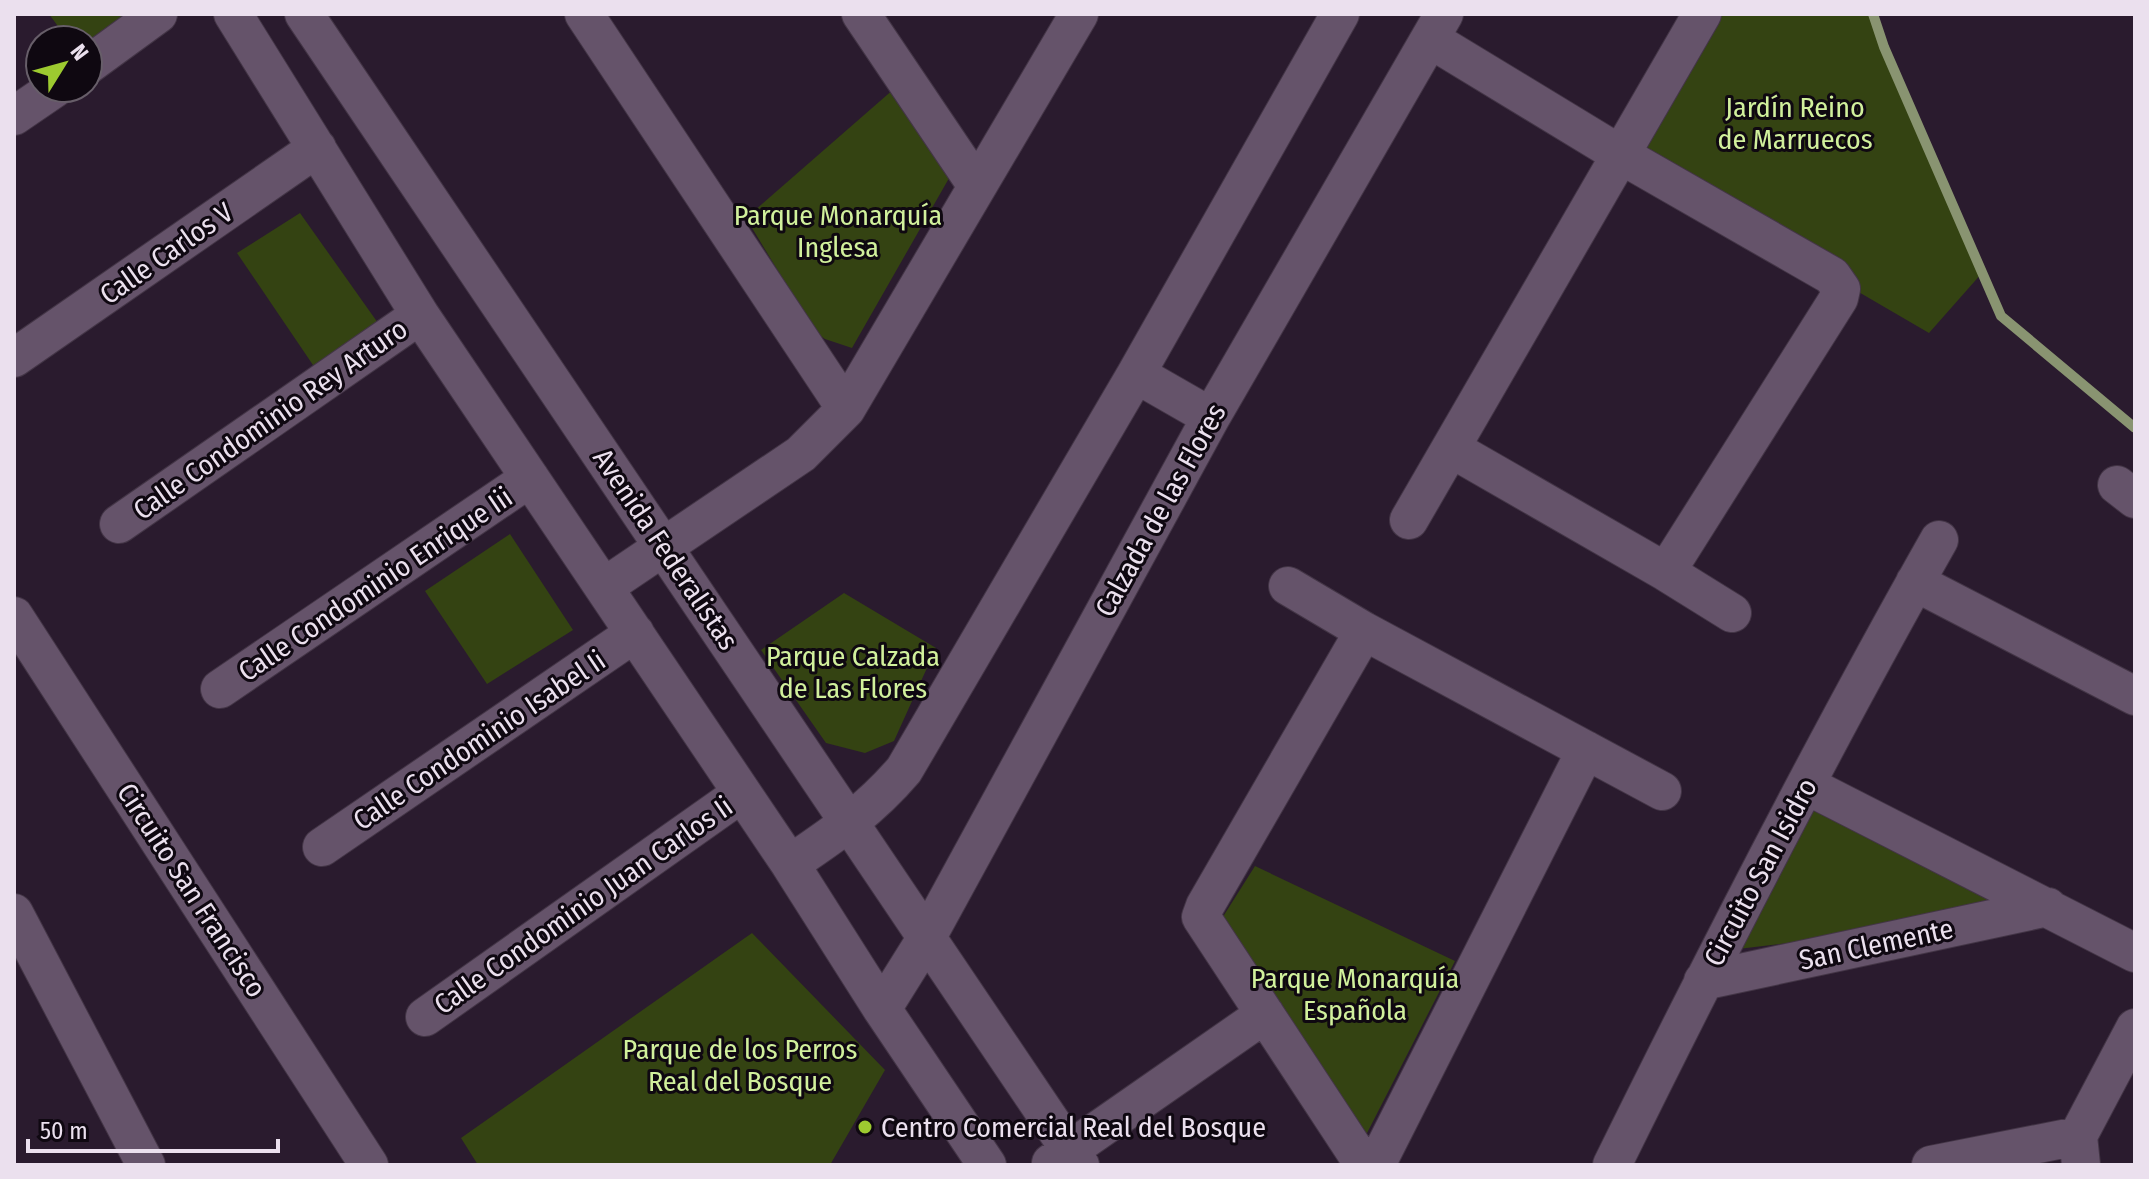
<svg xmlns="http://www.w3.org/2000/svg" width="2149" height="1179" viewBox="0 0 2149 1179" font-family="'Fira Sans Condensed',sans-serif">
<style>
.green{fill:#344312}
.lines{fill:none;stroke-linecap:round;stroke-linejoin:round}
.stream{stroke:#899471;stroke-width:10}
.minor-casing{stroke:#433546;stroke-width:40}
.minor{stroke:#65536a;stroke-width:38}
.poi-dot{fill:#9dca30;stroke:#0f0811;stroke-width:3}
.labels{text-anchor:middle;stroke-width:6;stroke-linejoin:round;paint-order:stroke}
.park-label{font-size:28px;fill:#d1f09c;stroke:#0f0811}
.street-label{font-size:28px;fill:#ebe0ee;stroke:#0f0811}
.poi-label{font-size:28px;fill:#ebe0ee;stroke:#0f0811;text-anchor:start}
</style>
<rect width="100%" height="100%" fill="#2a1b2e"/>
<path class="green" d="M49 14H149L88 58V40H68Z
M1711 14H1873L1884 47 1982 273 1929 333 1838 280 1633 150Z
M895 88 952 173 852 348 825 339 815 332 746 218Z
M300 213 378 323 315 368 237 253Z
M510 534 573 630 487 684 425 591Z
M844 593 936 648 894 741 865 753 826 743 761 650Z
M1812 804 2009 901 1894 930 1738 949Z
M1255 866 1455 961 1365 1137 1219 923Z
M752 933 885 1070 830 1165H478L461 1138Z"/>
<g class="lines">
<path class="stream" d="M1873 14 1884 47 2001 316 2135 428"/>
<g class="minor-casing">
<path id="minor" d="M233 14 420 315 790 864 882 1009 987 1165
M304 14 1080 1165
M584 14 846 409
M861 14 977 186
M1430 39 1621 155 1832 276 1841 289 1839 298 1666 572
M88 65 158 14
M14 116 55 88
M14 358 317 148
M1136 374 1211 417
M1452 449 1666 572 1732 613
M2117 485 2135 499
M1409 520 1702 14
M119 524 420 315
M1915 582 2135 696
M1288 586 1364 631 1662 791
M604 587 801 454 846 409 1079 14
M14 616 369 1165
M1364 631 1205 906 1201 917 1364 1165
M220 689 530 478
M1806 785 2135 953
M322 847 635 633
M790 864C834 834 869 811 904 770L1136 374 1340 14
M14 913 146 1165
M1703 981 2048 907
M882 1009 927 937 1211 417 1444 14
M425 1017 742 793
M1051 1163 1265 1014
M1376 1165 1586 750
M1612 1165C1716 954 1823 745 1939 540
M1931 1165 2078 1136
M2081 1165 2078 1136 2135 1028"/>
</g>
<use href="#minor" class="minor"/>
</g>
<circle class="poi-dot" cx="865" cy="1127" r="8"/>
<g class="labels">
<g class="park-label">
<text x="1795" y="117">Jardín Reino<tspan x="1795" dy="32">de Marruecos</tspan></text>
<text x="838" y="225">Parque Monarquía<tspan x="838" dy="32">Inglesa</tspan></text>
<text x="853" y="666">Parque Calzada<tspan x="853" dy="32">de Las Flores</tspan></text>
<text x="1355" y="988">Parque Monarquía<tspan x="1355" dy="32">Española</tspan></text>
<text x="740" y="1059">Parque de los Perros<tspan x="740" dy="32">Real del Bosque</tspan></text>
</g>
<g class="street-label">
<text transform="translate(166 253) rotate(-35)" y="10">Calle Carlos V</text>
<text transform="translate(270 419) rotate(-35)" y="10">Calle Condominio Rey Arturo</text>
<text transform="translate(1160 510) rotate(-61)" y="10">Calzada de las Flores</text>
<text transform="translate(666 549) rotate(56)" y="10">Avenida Federalistas</text>
<text transform="translate(375 584) rotate(-34)" y="10">Calle Condominio Enrique Iii</text>
<text transform="translate(479 740) rotate(-34)" y="10">Calle Condominio Isabel Ii</text>
<text transform="translate(1760 872) rotate(-62)" y="10">Circuito San Isidro</text>
<text transform="translate(192 890) rotate(57)" y="10">Circuito San Francisco</text>
<text transform="translate(583 905) rotate(-35)" y="10">Calle Condominio Juan Carlos Ii</text>
<text transform="translate(1876 944) rotate(-12)" y="10">San Clemente</text>
</g>
<g class="poi-label">
<text x="881" y="1137">Centro Comercial Real del Bosque</text>
</g>
</g>
<rect width="2149" height="1179" fill="none" stroke="#ebe0ee" stroke-width="32"/>
<g transform="translate(64 64) rotate(53)"><circle r="38" fill="#0f0811" stroke="#675e69" stroke-width="2"/>
<path d="M0-6L14 30L0 20L-14 30Z" fill="#9dca30"/>
<text y="-12" font-size="22" font-weight="bold" text-anchor="middle" fill="#ebe0ee">N</text>
</g>
<path d="M28 1139v12h250v-12" fill="none" stroke="#ebe0ee" stroke-width="4"/>
<text x="40" y="1139" font-size="24" fill="#ebe0ee" stroke="#0f0811" stroke-width="6" paint-order="stroke">50 m</text>
</svg>
